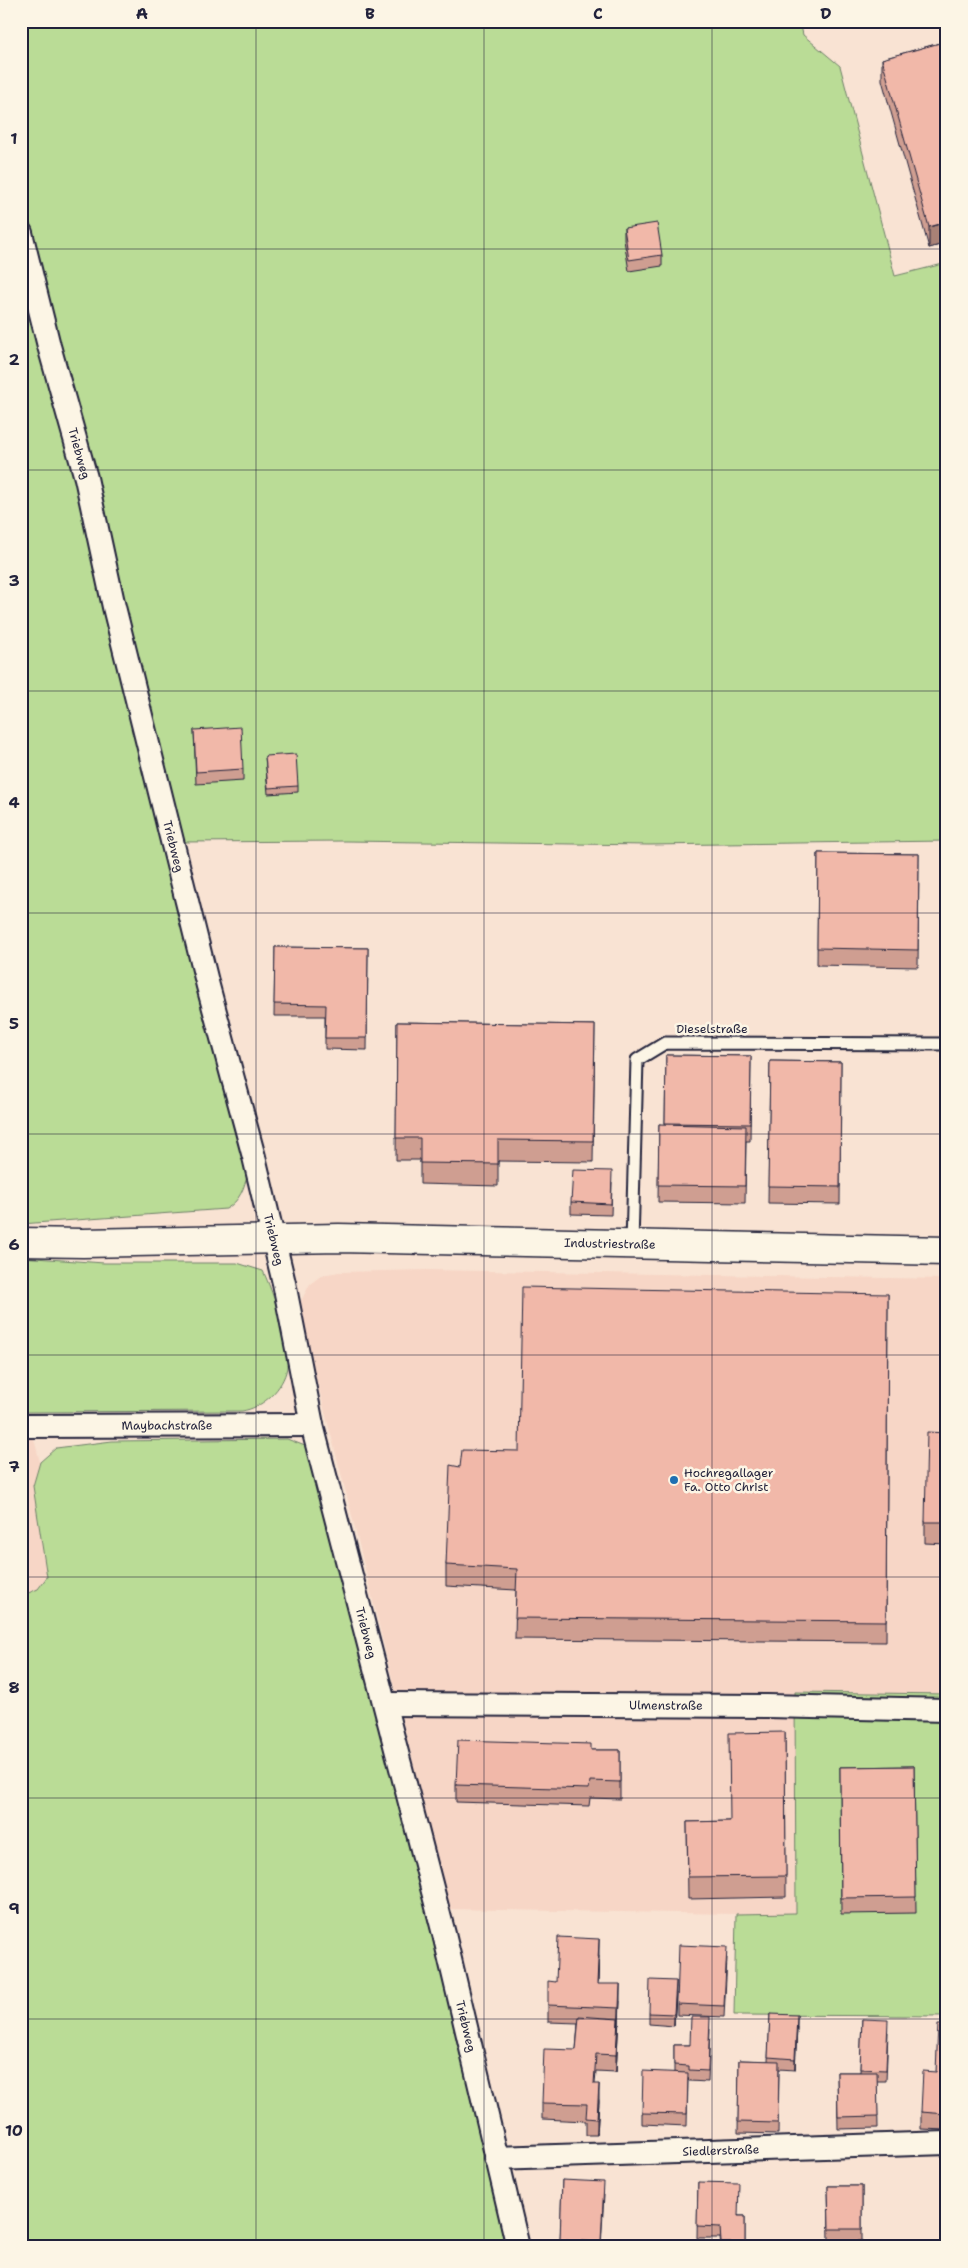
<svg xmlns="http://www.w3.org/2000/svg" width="968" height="2268" viewBox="0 0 968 2268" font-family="'Shantell Sans',sans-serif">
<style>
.built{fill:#f7d6c6}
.green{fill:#badc96;stroke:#6e7f68}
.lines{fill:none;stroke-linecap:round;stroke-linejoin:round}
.lane-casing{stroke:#22223b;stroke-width:15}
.street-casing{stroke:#22223b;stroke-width:26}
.secondary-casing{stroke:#22223b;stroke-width:31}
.lane{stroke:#fcf5e5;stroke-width:11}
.street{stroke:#fcf5e5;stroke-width:22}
.secondary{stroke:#fcf5e5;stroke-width:28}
.wall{fill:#cf9e91;stroke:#22223b}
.shaded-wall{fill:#a98176;stroke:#22223b}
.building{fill:#f1b8a9;stroke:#22223b}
.grid{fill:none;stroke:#22223b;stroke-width:1;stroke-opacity:0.55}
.poi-dot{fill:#1f6fb2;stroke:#fcf5e5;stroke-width:2}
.labels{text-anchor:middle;stroke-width:5;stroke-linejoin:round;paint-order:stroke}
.street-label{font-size:12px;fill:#22223b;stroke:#fcf5e5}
.poi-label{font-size:12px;fill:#22223b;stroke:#fcf5e5;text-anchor:start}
.neatline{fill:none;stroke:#22223b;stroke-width:2}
.grid-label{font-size:16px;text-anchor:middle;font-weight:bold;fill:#22223b}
</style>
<rect width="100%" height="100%" fill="#f9e3d3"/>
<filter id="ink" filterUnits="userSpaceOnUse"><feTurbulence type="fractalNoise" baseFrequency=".02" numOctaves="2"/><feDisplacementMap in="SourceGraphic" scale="10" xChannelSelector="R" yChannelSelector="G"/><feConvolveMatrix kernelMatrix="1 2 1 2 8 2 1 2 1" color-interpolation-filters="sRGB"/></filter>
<g filter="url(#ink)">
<path class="built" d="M426 1270 947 1279V1694L795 1692 796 1913 736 1914 449 1909 350 1508 302 1324 301 1301 310 1284 322 1275 339 1272Z
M21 1412H27L40 1462 33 1486 47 1577 38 1589 21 1596Z"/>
<path class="green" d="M21 21H800L803 35 840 66 895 276 947 263V841L649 845 346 841 180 842 248 1173C244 1188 240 1201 226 1209L21 1224Z
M21 1257 104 1263H237L263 1271C273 1291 293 1351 286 1372 280 1392 261 1408 242 1411L21 1412Z
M287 1439 305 1446 311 1455 445 1988 488 2165 505 2247H21V1596L38 1589 47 1577 33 1486 40 1462 56 1448 112 1441Z
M795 1692 947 1694V2016L734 2015 736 1914 796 1913Z"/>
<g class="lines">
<g class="lane-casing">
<path id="lane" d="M632 1244 637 1060 665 1043 947 1044"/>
</g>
<g class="street-casing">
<g id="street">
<path id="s1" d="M21 233 49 346 86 478 114 607 208 986 254 1157 284 1283 312 1425 444 1934 518 2247"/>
<path id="s2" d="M21 1426 312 1425"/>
<path id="s3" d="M385 1704 767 1706 947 1710"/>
<path id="s4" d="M496 2158 947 2143"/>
</g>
</g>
<g class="secondary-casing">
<g id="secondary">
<path id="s5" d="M21 1242 83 1243 339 1238 947 1251"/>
</g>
</g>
<use href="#lane" class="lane"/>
<use href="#street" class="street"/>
<use href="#secondary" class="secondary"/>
</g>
<path class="wall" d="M947 41V243L929 248 882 80V59Z
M624 228 662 255V266L629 271 624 240Z
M194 730 243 769V781L196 784Z
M265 756 298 786V792L268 794Z
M818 853 919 854 918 967 817 965Z
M275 947 368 948 367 1050 325 1049V1016H274Z
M397 1022 595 1025 593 1162 498 1161V1186L420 1184V1160H396Z
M666 1055 751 1056 750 1141H746L745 1203 658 1202 659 1124 665 1125Z
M770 1061 841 1062 840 1204 768 1203Z
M612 1183 611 1215 571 1214V1202Z
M888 1294 886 1642 515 1639 516 1590 446 1586V1565L460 1467 519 1451Z
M947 1433V1544L925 1543V1522Z
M785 1732 786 1897 688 1899 687 1822 730 1821Z
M591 1750H620V1799L590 1798 589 1806 456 1802V1785Z
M914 1766 916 1913 841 1914 840 1767Z
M599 1956 598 1984 620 2001 616 2072 596 2071 595 2084 599 2101 597 2135H586V2121L542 2119V2103L576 2050 578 2023 548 2022V2005L556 1982Z
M727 1958 724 2017 677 2015V2004Z
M676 1993 674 2026 649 2024V2013Z
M770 2014 797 2027 795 2070 779 2069 778 2134 738 2133 739 2060 768 2061Z
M862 2019 888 2032 886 2081H877L878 2128 838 2129 837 2072H860Z
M947 2025V2130L921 2129V2112L936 2072Z
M710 2029 708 2082 689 2081 688 2077 687 2126 642 2124V2113L674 2072V2045H690Z
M562 2180 604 2194 601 2247H560Z
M698 2182 739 2216H745V2247H721L720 2238H697Z
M828 2186H862V2241H829Z"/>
<path class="shaded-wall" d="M947 222V243L929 248V227Z
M599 1939V1956L597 2000V1984Z
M676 1981V1993L674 2026V2014Z
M620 1984V2001L619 2025V2008Z
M797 2015V2027L795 2070V2059Z
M618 2019V2035L616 2072V2055Z
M599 2084V2101L597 2135V2119Z"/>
<path class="building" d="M947 41V222L929 227 882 59Z
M657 223 662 255 629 260 624 228Z
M241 727 243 769 196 772 194 730Z
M296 754 298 786 268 788 265 756Z
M818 853 919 854 918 950 817 948Z
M275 947 368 948 367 1038H325L326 1005 274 1004Z
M397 1022 595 1025 593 1141 498 1140V1164L420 1163V1138H396Z
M666 1055 751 1056 750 1124 665 1123Z
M770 1061 841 1062 840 1187 768 1186Z
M659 1124 746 1126 745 1186 658 1185Z
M573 1170 612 1171 611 1204 571 1202Z
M522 1287 888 1294 886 1621 515 1618 517 1569 446 1565 450 1465 460 1467 462 1450 519 1451Z
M927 1432 947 1433V1522H925Z
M785 1732 786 1876 688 1877 687 1822 730 1821 729 1733Z
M458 1740 591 1744V1750H620V1782L590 1781 589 1789 456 1785Z
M914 1766 916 1897 841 1898 840 1767Z
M558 1937 599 1939 597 1984H620L619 2008 548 2005V1981L556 1982Z
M679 1945 727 1947 724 2006 677 2004Z
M650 1980 676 1981 674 2014 649 2013Z
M770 2014 797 2015 795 2059 768 2057Z
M579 2016 618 2019 616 2055 596 2054 594 2084H599L597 2119 586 2118 587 2104 542 2103 544 2049 576 2050Z
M691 2017H710L708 2071 689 2070V2066L674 2065V2045H690Z
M862 2019 888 2020 886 2070 860 2069Z
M938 2025H947V2114L921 2112 923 2071 936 2072Z
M739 2060 779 2061 778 2123 738 2122Z
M643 2071 688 2073 687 2114 642 2113Z
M837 2072H877L878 2116 838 2117Z
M562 2180 604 2182 601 2242 560 2240Z
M698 2182 739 2183 738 2216H745V2243H721L720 2227 697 2226Z
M828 2186H862V2229H829Z"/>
</g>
<path class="grid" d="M256 21V2247M484 21V2247M712 21V2247M21 249H947M21 470H947M21 691H947M21 913H947M21 1134H947M21 1355H947M21 1577H947M21 1798H947M21 2019H947"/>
<circle class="poi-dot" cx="674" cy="1480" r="5"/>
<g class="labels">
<g class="street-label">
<text dy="4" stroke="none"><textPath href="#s1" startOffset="228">Triebweg</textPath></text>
<text dy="4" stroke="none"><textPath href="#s1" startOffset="632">Triebweg</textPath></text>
<text x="712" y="1033">Dieselstraße</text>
<text dy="4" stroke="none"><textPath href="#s1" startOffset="1038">Triebweg</textPath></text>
<text dy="4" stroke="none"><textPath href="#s5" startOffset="589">Industriestraße</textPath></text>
<text dy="4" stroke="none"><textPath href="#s2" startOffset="146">Maybachstraße</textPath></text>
<text dy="4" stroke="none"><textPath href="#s1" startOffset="1442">Triebweg</textPath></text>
<text dy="4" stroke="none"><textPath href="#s3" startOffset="281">Ulmenstraße</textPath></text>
<text dy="4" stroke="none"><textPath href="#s1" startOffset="1848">Triebweg</textPath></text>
<text dy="4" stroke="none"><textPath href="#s4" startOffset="225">Siedlerstraße</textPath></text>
</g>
<g class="poi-label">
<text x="684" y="1477">Hochregallager<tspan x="684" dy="14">Fa. Otto Christ</tspan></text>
</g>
</g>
<rect width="968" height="2268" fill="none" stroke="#fcf5e5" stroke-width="55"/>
<rect x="28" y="28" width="912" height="2212" class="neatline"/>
<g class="grid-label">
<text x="142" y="19">A</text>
<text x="370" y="19">B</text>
<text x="598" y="19">C</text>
<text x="826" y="19">D</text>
<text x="14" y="144">1</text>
<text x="14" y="365">2</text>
<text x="14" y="586">3</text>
<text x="14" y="808">4</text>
<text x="14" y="1029">5</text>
<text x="14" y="1250">6</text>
<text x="14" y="1472">7</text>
<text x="14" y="1693">8</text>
<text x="14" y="1914">9</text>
<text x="14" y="2136">10</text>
</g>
</svg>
